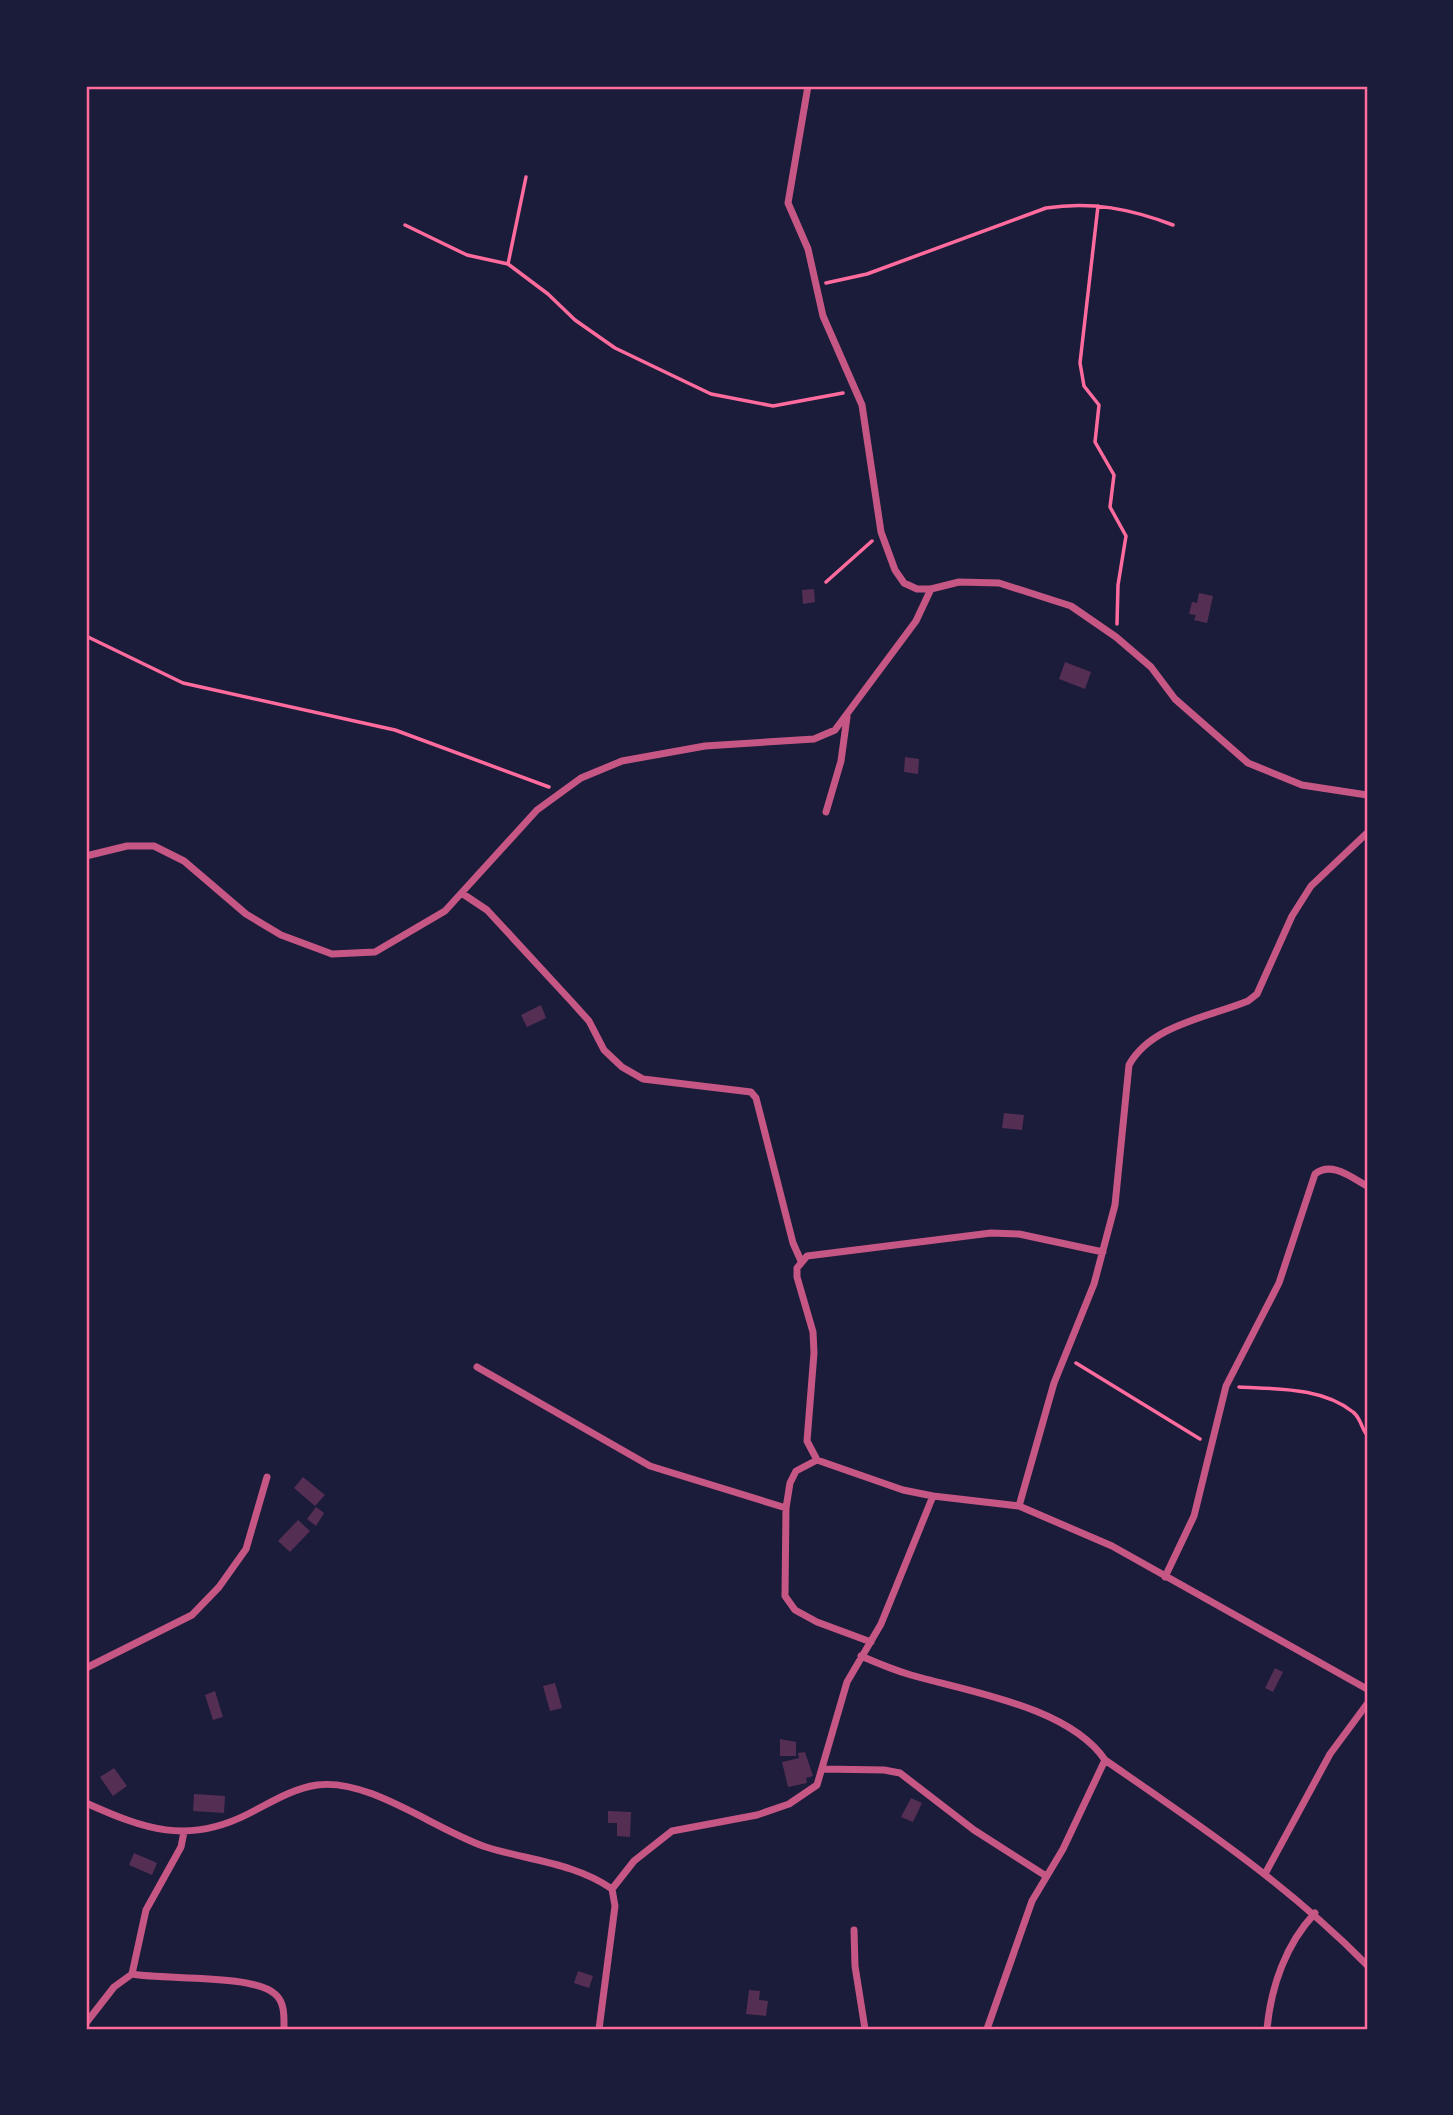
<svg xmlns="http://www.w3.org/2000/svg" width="1453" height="2115" viewBox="0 0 1453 2115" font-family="Quicksand,sans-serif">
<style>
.building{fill:#542f53}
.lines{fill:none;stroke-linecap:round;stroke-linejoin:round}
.path{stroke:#ff6b9d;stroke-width:3.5}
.minor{stroke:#c65784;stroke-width:7}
.neatline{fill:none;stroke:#ff6b9d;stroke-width:2.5}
</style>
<rect width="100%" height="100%" fill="#1b1b3a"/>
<path class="building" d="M814 589 815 602 803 604 802 590Z
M1199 593 1213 596 1207 623 1194 620 1196 615 1189 614 1192 602 1197 603Z
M1065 662 1091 672 1085 689 1059 679Z
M905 757 919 759 918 774 904 772Z
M541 1005 546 1018 527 1027 521 1015Z
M1004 1113 1024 1115 1022 1130 1002 1128Z
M303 1477 325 1495 315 1506 294 1488Z
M316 1507 324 1513 316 1526 307 1519Z
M298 1520 310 1531 290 1552 278 1541Z
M1275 1668 1283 1672 1273 1692 1265 1688Z
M555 1683 562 1708 550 1711 543 1686Z
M215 1691 223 1717 213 1720 205 1695Z
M780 1739 796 1742V1756H780Z
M805 1752 813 1776 806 1778 807 1783 788 1787 782 1762 799 1758 798 1753Z
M114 1768 127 1786 113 1796 100 1777Z
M194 1794 225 1796 224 1813 193 1811Z
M911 1798 922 1803 913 1822 901 1817Z
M608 1811 631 1812 630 1837 617 1836V1823H608Z
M134 1853 157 1863 152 1875 129 1865Z
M578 1971 593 1976 589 1988 574 1983Z
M749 1990 760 1991 759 2000 768 2001 766 2016 746 2014Z"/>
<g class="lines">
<path class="path" d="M1098 206 1080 363 1084 386 1099 405 1095 442 1114 475 1110 507 1126 536 1118 585 1117 624
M405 225 467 255 508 264 548 294 575 320 615 348 711 394 773 406 843 393
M508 264 526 177
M826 283 867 274 1046 208C1092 201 1131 209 1173 225
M826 582 872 541
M86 636 183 683 395 730 549 787
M1076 1363 1200 1439
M1239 1387C1276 1389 1322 1387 1353 1412 1361 1418 1361 1428 1367 1435"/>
<path class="minor" d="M808 86 788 203 808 249 823 316 862 405 881 532 895 570 904 583 917 589H931L959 582 999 583 1071 606 1116 637 1151 667 1175 699 1248 763 1302 785 1367 795
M826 812 841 761 847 717
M86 856 127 846H154L184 861 246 914 281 935 332 954 375 952 445 911 537 810 581 778 622 761 705 746 814 739 835 730 916 621 931 589
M463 894 487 910 571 1001 589 1021 604 1050 622 1067 643 1079 751 1092 756 1098 793 1243 801 1261
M1103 1252 1019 1234 991 1233 807 1256 797 1268V1277L813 1332 814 1353 807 1441 817 1460 903 1490 933 1496 1019 1506 1112 1546 1367 1689
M477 1367 650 1466 786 1508
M817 1460 796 1471 790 1483 786 1508 785 1596 795 1610 817 1622 871 1642
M1019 1506 1054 1383 1094 1284 1115 1205 1129 1065C1151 1025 1209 1017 1248 1001L1257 994 1292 916 1311 886 1367 833
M1165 1577 1194 1516 1226 1386 1279 1283 1315 1174C1331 1161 1351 1177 1367 1186
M861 1656C877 1663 894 1670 911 1675 970 1692 1069 1707 1105 1760 1199 1825 1286 1883 1367 1965
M86 1668 192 1615 219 1587 246 1549 267 1477
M823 1769 884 1770 900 1773 974 1830 1046 1876
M86 1803C144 1829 187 1845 248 1814 270 1803 291 1789 317 1785 370 1778 435 1830 486 1847 527 1860 575 1863 612 1889L615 1906 599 2029
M1265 1874 1330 1754 1367 1704
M612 1889 634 1861 672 1831 757 1815 789 1804 817 1785 847 1682 881 1624 933 1496
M854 1930 855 1966 865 2029
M132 1974 146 1910 181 1847 184 1832
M86 2023 114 1987 132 1974C165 1980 253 1974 275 1994 285 2002 284 2017 284 2029
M987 2029 1032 1901 1063 1849 1105 1760
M1267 2029C1271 1986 1286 1944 1315 1913"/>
</g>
<rect width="1453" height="2115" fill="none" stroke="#1b1b3a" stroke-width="175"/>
<rect x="88" y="88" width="1278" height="1940" class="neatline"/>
</svg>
